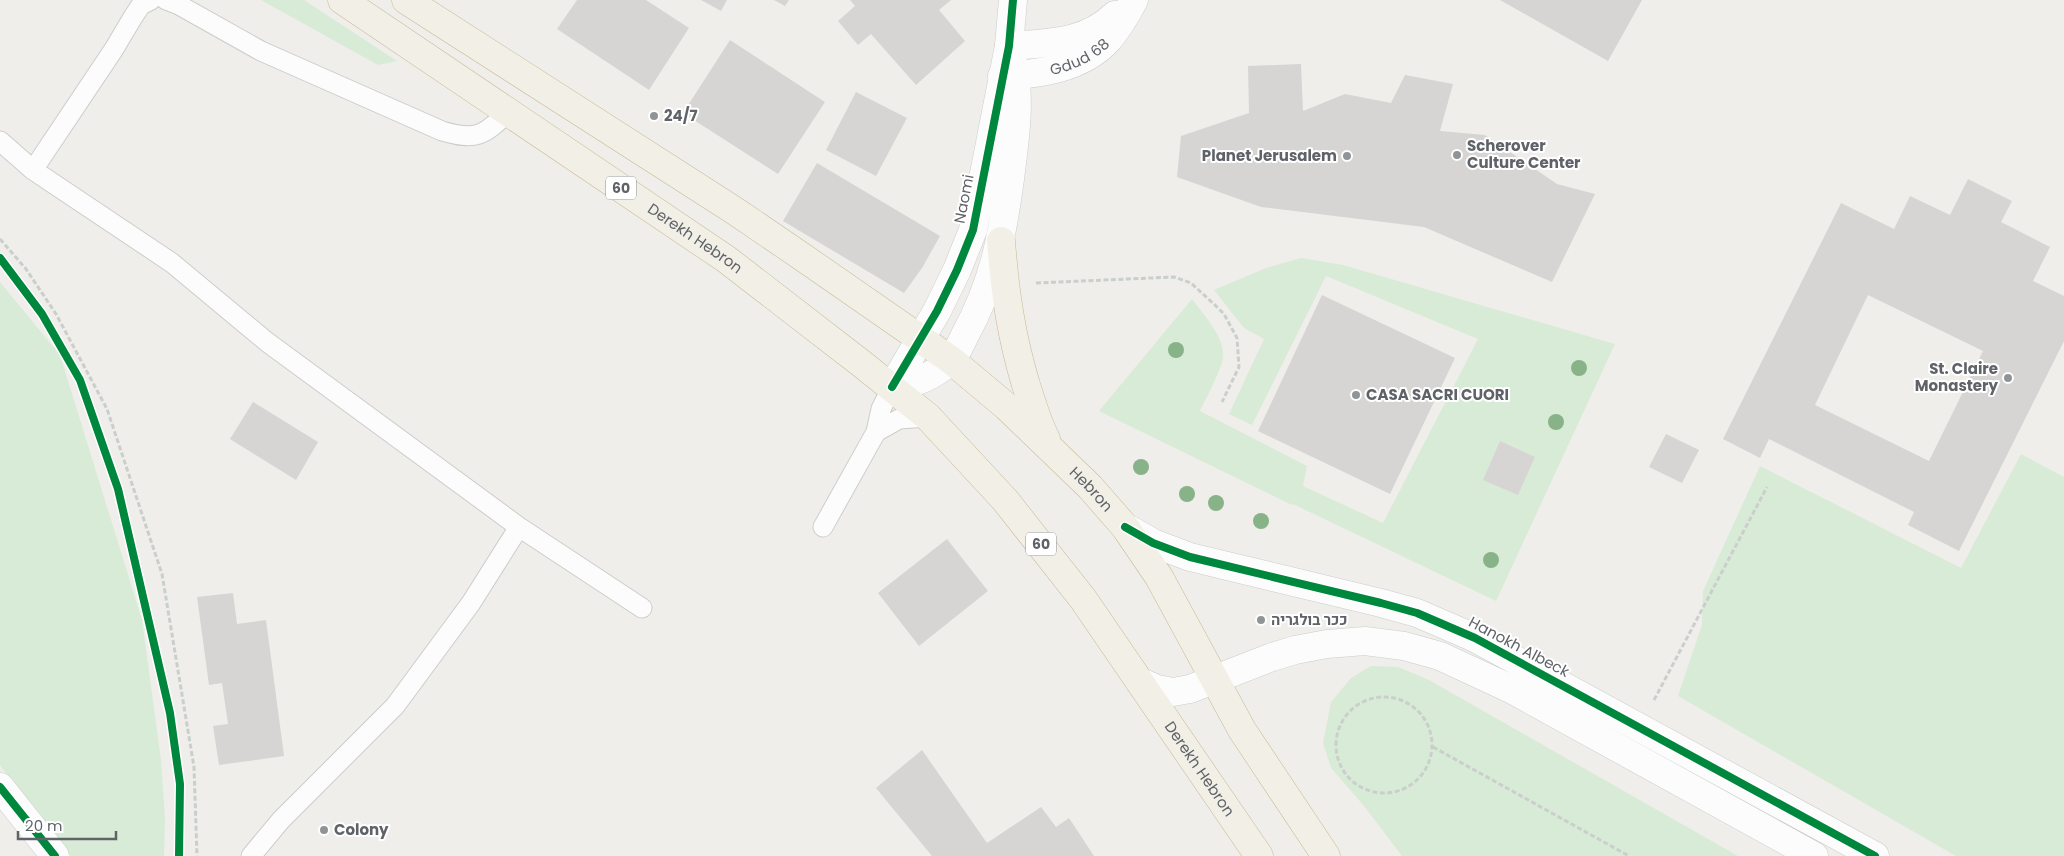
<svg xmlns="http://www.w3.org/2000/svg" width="2064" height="856" viewBox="0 0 2064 856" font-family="Poppins,Heebo,sans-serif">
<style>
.green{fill:#d8ebd6}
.building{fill:#d6d5d3;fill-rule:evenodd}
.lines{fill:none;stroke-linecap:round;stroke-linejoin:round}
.service-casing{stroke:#cbcccc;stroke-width:21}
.minor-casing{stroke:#cbcccc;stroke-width:29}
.tertiary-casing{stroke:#cbcccc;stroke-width:29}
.trunk-casing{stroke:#c8b996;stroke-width:29}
.path{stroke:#cacfcc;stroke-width:3;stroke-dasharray:5 2.5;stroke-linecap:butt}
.service{stroke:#fdfcfc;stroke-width:19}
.minor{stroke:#fdfcfc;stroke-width:28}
.tertiary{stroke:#fdfcfc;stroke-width:28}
.trunk{stroke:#f2f0e6;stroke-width:28}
.cycleway-casing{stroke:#fff;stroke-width:11}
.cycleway{stroke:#00873e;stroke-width:8}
.tree{fill:#88b388}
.poi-dot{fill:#919496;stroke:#fff;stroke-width:2}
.labels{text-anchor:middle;stroke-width:4;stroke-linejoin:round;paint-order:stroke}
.shield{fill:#fff;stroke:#8f9295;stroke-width:1}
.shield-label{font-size:14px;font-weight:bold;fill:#5f6368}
.street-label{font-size:15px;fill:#5f6368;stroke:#fff}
.poi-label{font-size:15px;font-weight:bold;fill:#5f6368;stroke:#fff;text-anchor:start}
</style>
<rect width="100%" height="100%" fill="#efeeea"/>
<path class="green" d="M261 0H304L397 61 378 65Z
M1301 258 1343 265 1615 344 1496 601 1293 504 1292 505 1099 411 1192 299C1203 314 1225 337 1223 357 1223 366 1205 401 1200 411L1307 466 1303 486 1383 523 1478 339 1326 276 1252 425 1229 414 1264 339 1244 328 1214 290 1266 268Z
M0 282 60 355 142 620 161 760 165 819 164 856H71L39 821 0 765Z
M2021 454 2064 477V856H1956L1678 696 1702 625 1703 591 1760 466 1961 568Z
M1371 666 1398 667 1429 680 1738 856H1402L1364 806 1331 768 1323 743 1331 702 1351 678Z"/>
<path class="building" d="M577 0H646L689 28 649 90 557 29Z
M701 0H727L721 11Z
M774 0H789L785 6Z
M850 0H951L939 10 965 41 916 85 871 34 858 45 838 21 855 6Z
M1500 0H1642L1608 61Z
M730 40 825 102 778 174 683 113Z
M1301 64 1303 111 1345 94 1391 103 1405 75 1453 84 1440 131 1485 135 1557 184 1595 194 1552 282 1424 227 1261 207 1177 177 1181 136 1249 113 1248 66Z
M856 92 907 118 876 176 826 150Z
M817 163 940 236 922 268 904 293 783 221Z
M1968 179 2012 201 2001 222 2050 247 2033 281 2064 296V341L1959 551 1908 525 1914 512 1769 439 1760 458 1723 439 1841 203 1894 229 1910 196 1950 215ZM1868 295 1983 351 1929 461 1815 405Z
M1322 295 1455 358 1390 494 1258 431Z
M253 402 318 442 296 480 230 439Z
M1666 434 1699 450 1682 483 1649 467Z
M1500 441 1535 457 1518 495 1483 480Z
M947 539 988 591 919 646 878 593Z
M233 593 237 624 266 620 284 756 219 765 213 726 228 724 222 683 209 685 197 597Z
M922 750 987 843 1041 807 1056 827 1069 818 1094 856H932L876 788Z"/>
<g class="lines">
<g class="service-casing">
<path id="service" d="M166 0 179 5 261 51 442 131C475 141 484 136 508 112
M0 141 33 170 172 263 267 342 519 527 642 608
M33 170 114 49 133 17 141 5 151 0
M876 432 899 419 928 417
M823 527 876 432 881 409 892 387
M251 856 281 820 395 706 471 603 519 527"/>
</g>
<g class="minor-casing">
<g id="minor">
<path d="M1009 46C1048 43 1085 44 1115 15"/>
<path id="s1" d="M1002 76C1039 74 1082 69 1109 39 1119 27 1127 13 1134 0"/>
</g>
</g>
<g class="tertiary-casing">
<path id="tertiary" d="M892 387 937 311 957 270 973 230 1009 46 1013 0
M892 387C913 384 934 376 950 361 956 355 961 343 965 335 994 282 1002 237 1010 179 1015 139 1021 102 1013 62
M1125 527 1153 543 1190 557 1381 603 1417 613 1475 638 1875 856
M1141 682 1157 689 1173 692 1190 689 1272 657 1295 650 1327 644 1365 641 1404 646 1440 656 1511 689 1814 856
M0 787 55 856"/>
</g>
<g class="trunk-casing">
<g id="trunk">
<path id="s2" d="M342 0 726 259 862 364 928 417 1005 500 1083 599 1259 856"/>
<path id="s3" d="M406 0 735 211 801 256 951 360 1007 407 1090 487 1125 527 1159 577 1242 730 1326 856"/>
<path d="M1001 241C1005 293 1011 335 1026 385 1032 403 1037 422 1046 439"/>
</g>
</g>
<path class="path" d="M0 239 26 269 56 314 107 409 162 574 194 767 197 856
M1036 283 1174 277 1191 283 1216 306 1224 314 1237 338 1239 367 1222 402
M1336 745a48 48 0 1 1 96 0a48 48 0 1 1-96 0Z
M1654 700 1767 487
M1433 747 1629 856"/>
<use href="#service" class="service"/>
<use href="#minor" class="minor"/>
<use href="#tertiary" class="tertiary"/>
<use href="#trunk" class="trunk"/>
<g class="cycleway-casing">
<path id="cycleway" d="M0 258 42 314 80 380 118 489 170 713 180 784 179 856
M892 387 937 311 957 270 973 230 1009 46 1013 0
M1125 527 1153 543 1190 557 1381 603 1417 613 1475 638 1875 856
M0 787 55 856"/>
</g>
<use href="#cycleway" class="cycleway"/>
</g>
<g class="tree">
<circle cx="1176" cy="350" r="8"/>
<circle cx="1579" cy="368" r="8"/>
<circle cx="1556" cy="422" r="8"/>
<circle cx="1141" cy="467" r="8"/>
<circle cx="1187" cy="494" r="8"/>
<circle cx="1216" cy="503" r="8"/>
<circle cx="1261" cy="521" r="8"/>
<circle cx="1491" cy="560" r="8"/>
</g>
<g class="poi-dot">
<circle cx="654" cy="116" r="5"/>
<circle cx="1457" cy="155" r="5"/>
<circle cx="1347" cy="156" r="5"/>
<circle cx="2008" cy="378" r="5"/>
<circle cx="1356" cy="395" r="5"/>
<circle cx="1261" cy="620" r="5"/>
<circle cx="324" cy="830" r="5"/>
</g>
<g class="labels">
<g class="shield">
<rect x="606" y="176.5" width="30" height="23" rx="4"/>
<rect x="1026" y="532.5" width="30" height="23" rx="4"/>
</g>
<g class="shield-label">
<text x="621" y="193">60</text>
<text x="1041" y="549">60</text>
</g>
<g class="street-label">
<text dy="5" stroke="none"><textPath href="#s1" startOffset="81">Gdud 68</textPath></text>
<text transform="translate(964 199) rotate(-79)" y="5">Naomi</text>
<text dy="5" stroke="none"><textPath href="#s2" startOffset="426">Derekh Hebron</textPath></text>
<text dy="5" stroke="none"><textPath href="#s3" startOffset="844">Hebron</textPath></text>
<text transform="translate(1519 647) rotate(28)" y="5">Hanokh Albeck</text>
<text dy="5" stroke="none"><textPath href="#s2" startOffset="1165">Derekh Hebron</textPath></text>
</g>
<g class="poi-label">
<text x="664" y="121">24/7</text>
<text x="1467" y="151">Scherover<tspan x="1467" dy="17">Culture Center</tspan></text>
<text x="1337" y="161" text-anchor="end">Planet Jerusalem</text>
<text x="1998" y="374" text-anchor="end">St. Claire<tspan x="1998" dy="17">Monastery</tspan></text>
<text x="1366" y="400">CASA SACRI CUORI</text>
<text x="1271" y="625">ככר בולגריה</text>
<text x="334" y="835">Colony</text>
</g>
</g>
<path d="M18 831v8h98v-8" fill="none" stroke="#5f6368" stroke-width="2.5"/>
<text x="25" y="831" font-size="15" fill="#5f6368" stroke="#ffffff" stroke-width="4" paint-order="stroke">20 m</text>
</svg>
